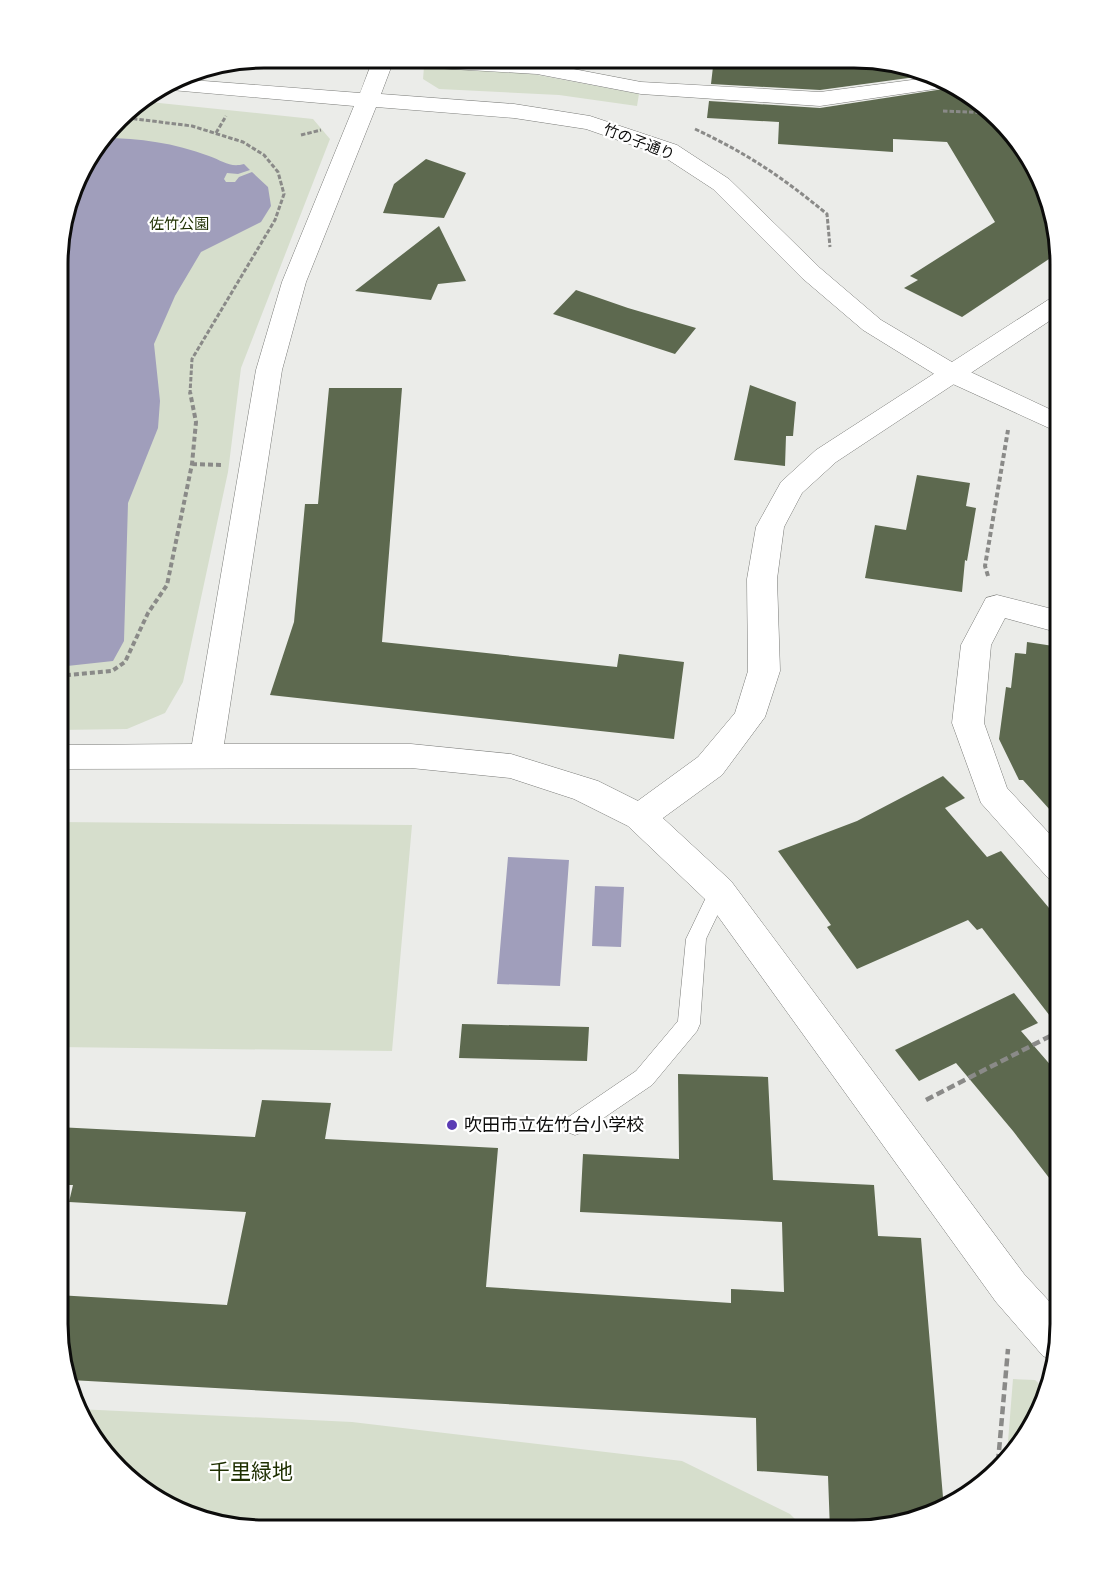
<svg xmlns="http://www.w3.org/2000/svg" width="1117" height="1587" viewBox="0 0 1117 1587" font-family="Figtree,'Noto Sans JP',sans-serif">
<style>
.green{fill:#d6decc}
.water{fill:#a09ebb}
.building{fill:#5d694f}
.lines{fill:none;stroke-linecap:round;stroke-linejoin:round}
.service-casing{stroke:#7a7b78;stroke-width:1}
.minor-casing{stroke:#7a7b78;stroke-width:1}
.tertiary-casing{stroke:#7a7b78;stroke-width:1}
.path-far2{stroke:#8a8a88;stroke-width:3;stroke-dasharray:4.5 2;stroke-linecap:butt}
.path-far1{stroke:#8a8a88;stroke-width:4;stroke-dasharray:5 3;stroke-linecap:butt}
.path{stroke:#8a8a88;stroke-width:4.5;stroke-dasharray:8 4;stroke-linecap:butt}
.service{fill:#fff;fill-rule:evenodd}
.minor{fill:#fff;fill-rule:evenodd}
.tertiary{fill:#fff;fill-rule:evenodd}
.poi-dot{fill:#5b3cb4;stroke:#fff;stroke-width:2}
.labels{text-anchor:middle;stroke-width:4.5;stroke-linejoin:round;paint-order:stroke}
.far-street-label{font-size:15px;fill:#0c0c0b;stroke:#fff}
.far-park-label{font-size:15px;fill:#1e2f01;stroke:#fff}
.poi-label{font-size:18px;fill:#0c0c0b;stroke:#fff;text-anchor:start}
.near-park-label{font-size:21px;fill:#1e2f01;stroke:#fff}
.rim{fill:none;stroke:#0c0c0b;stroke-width:3}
</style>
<rect width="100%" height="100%" fill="#ebece9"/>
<path class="green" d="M424 67 527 73 639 94 637 106 559 95 439 89 423 79Z
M140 101 313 119 330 139 241 368 228 472 183 682 165 713 127 729 58 730 59 237 85 161 128 108Z
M58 822 412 825 392 1051 57 1047Z
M1013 1379 1035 1380 1043 1387 1025 1438 1007 1454Z
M77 1409 352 1422 682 1461 790 1514 806 1530 237 1528 138 1487 78 1414Z"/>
<path class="water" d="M103 138C140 138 174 143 209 156 223 161 230 168 244 164L250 170 238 174 227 173 224 179 226 182H235L239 177 252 172 268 187 271 206 261 222 201 252 175 296 154 344 160 401 158 428 128 503 124 641 113 661 58 667 59 237 85 161Z
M508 857 569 860 560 986 497 984Z
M595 886 624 887 621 947 592 946Z"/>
<path class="building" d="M714 58 880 59 923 76 820 90 711 84Z
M950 88 979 100 1039 173 1058 253 962 317 904 288 918 280 910 276 995 222 947 142 893 139V152L778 144 779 122 707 118 709 101 820 108Z
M426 159 466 173 444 218 383 213 394 184Z
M439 226 466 281 438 284 431 300 355 291Z
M576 290 628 308 696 328 675 354 553 314Z
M750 385 796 402 793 436H786L785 466 734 460Z
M329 388H402L382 642 617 667 619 654 684 662 674 739 270 695 294 622 305 504H318Z
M917 475 970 483 966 506 976 508 967 561 965 560 962 592 865 578 875 525 906 530Z
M1027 642 1060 647V821L1023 780H1019L999 739 1006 687 1011 688 1015 653 1026 654Z
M943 776 965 798 945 808 987 857 1001 851 1060 921V1029L982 928 977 930 968 920 857 969 827 927 831 925 778 851 857 821Z
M1014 993 1038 1023 1021 1031 1060 1076V1192L1013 1131 956 1063 919 1081 895 1050Z
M462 1024 589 1027 587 1061 459 1058Z
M678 1074 768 1077 773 1180 874 1185 878 1236 921 1238 944 1509 853 1530H830L828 1476 757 1471 756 1418 70 1380 57 1323V1295L227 1305 246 1212 69 1202 73 1185H57V1127L255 1137 262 1100 331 1103 325 1139 498 1148 486 1287 731 1303V1289L784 1292 782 1222 580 1212 583 1154 679 1159Z"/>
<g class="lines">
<g class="service-casing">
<path id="service" d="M719 883 726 885 729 891 706 939 700 1024 697 1031 652 1085 583 1132 575 1135 567 1132 564 1125 567 1118 636 1071 678 1021 686 939 712 885Z"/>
</g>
<g class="minor-casing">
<path id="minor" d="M376 57 469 58 537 62 641 82 820 92 927 78 948 87 820 106 641 94 537 74 385 65 378 63Z
M1060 295V314L836 462 802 493 784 527 777 579 780 671 765 717 722 775 652 826 640 830 628 826 623 817 628 808 698 757 735 713 748 671 747 579 756 527 781 482 816 450 1051 298Z
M997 595 1060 611V633L1005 618 991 645 984 723 1007 788 1060 845V881L1048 878 981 803 952 723 961 645 986 598Z"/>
</g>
<g class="tertiary-casing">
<path id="tertiary" d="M374 57H395L381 94 514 104 590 116 677 145 729 179 820 268 881 320 962 368 1060 414V433L944 380 863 330 802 278 713 189 661 155 586 129 514 118 376 107 306 282 282 370 224 744H411L511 754 598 781 652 808 731 881 1024 1274 1060 1313V1337L1052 1360 1043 1356 996 1302 707 901 628 826 574 799 510 778 411 768 58 769V745L192 744 256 370 282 282 354 106 160 89 178 79 360 93Z"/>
</g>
<path class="path-far2" d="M943 111 990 113
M120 117 192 126 243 142 264 155 278 172 284 194 275 220 192 359 190 393
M695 129C748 154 782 177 827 214L830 247
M216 133 226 116
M301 135 321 130"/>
<path class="path-far1" d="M192 464 221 465
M988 576 985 566 1008 430
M58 676 112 671 125 662 148 613 167 585 192 464 196 422 190 392"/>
<path class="path" d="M926 1100 1060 1031
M998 1462 1008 1349"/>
<use href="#service" class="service"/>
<use href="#minor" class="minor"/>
<use href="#tertiary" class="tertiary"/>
</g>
<circle class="poi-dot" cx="452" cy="1125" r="6"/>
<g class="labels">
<g class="far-street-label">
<text transform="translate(639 142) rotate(21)" y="5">竹の子通り</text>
</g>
<g class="far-park-label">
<text x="179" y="229">佐竹公園</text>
</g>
<g class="poi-label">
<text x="464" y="1131">吹田市立佐竹台小学校</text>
</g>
<g class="near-park-label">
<text x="251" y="1479">千里緑地</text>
</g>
</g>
<path d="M0 0H1117V1587H0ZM264 68H854A196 196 0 0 1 1050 264V1324A196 196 0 0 1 854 1520H264A196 196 0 0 1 68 1324V264A196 196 0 0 1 264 68Z" fill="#fff" fill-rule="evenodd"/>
<path class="rim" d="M264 68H854A196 196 0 0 1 1050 264V1324A196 196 0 0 1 854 1520H264A196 196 0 0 1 68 1324V264A196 196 0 0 1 264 68Z"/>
</svg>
